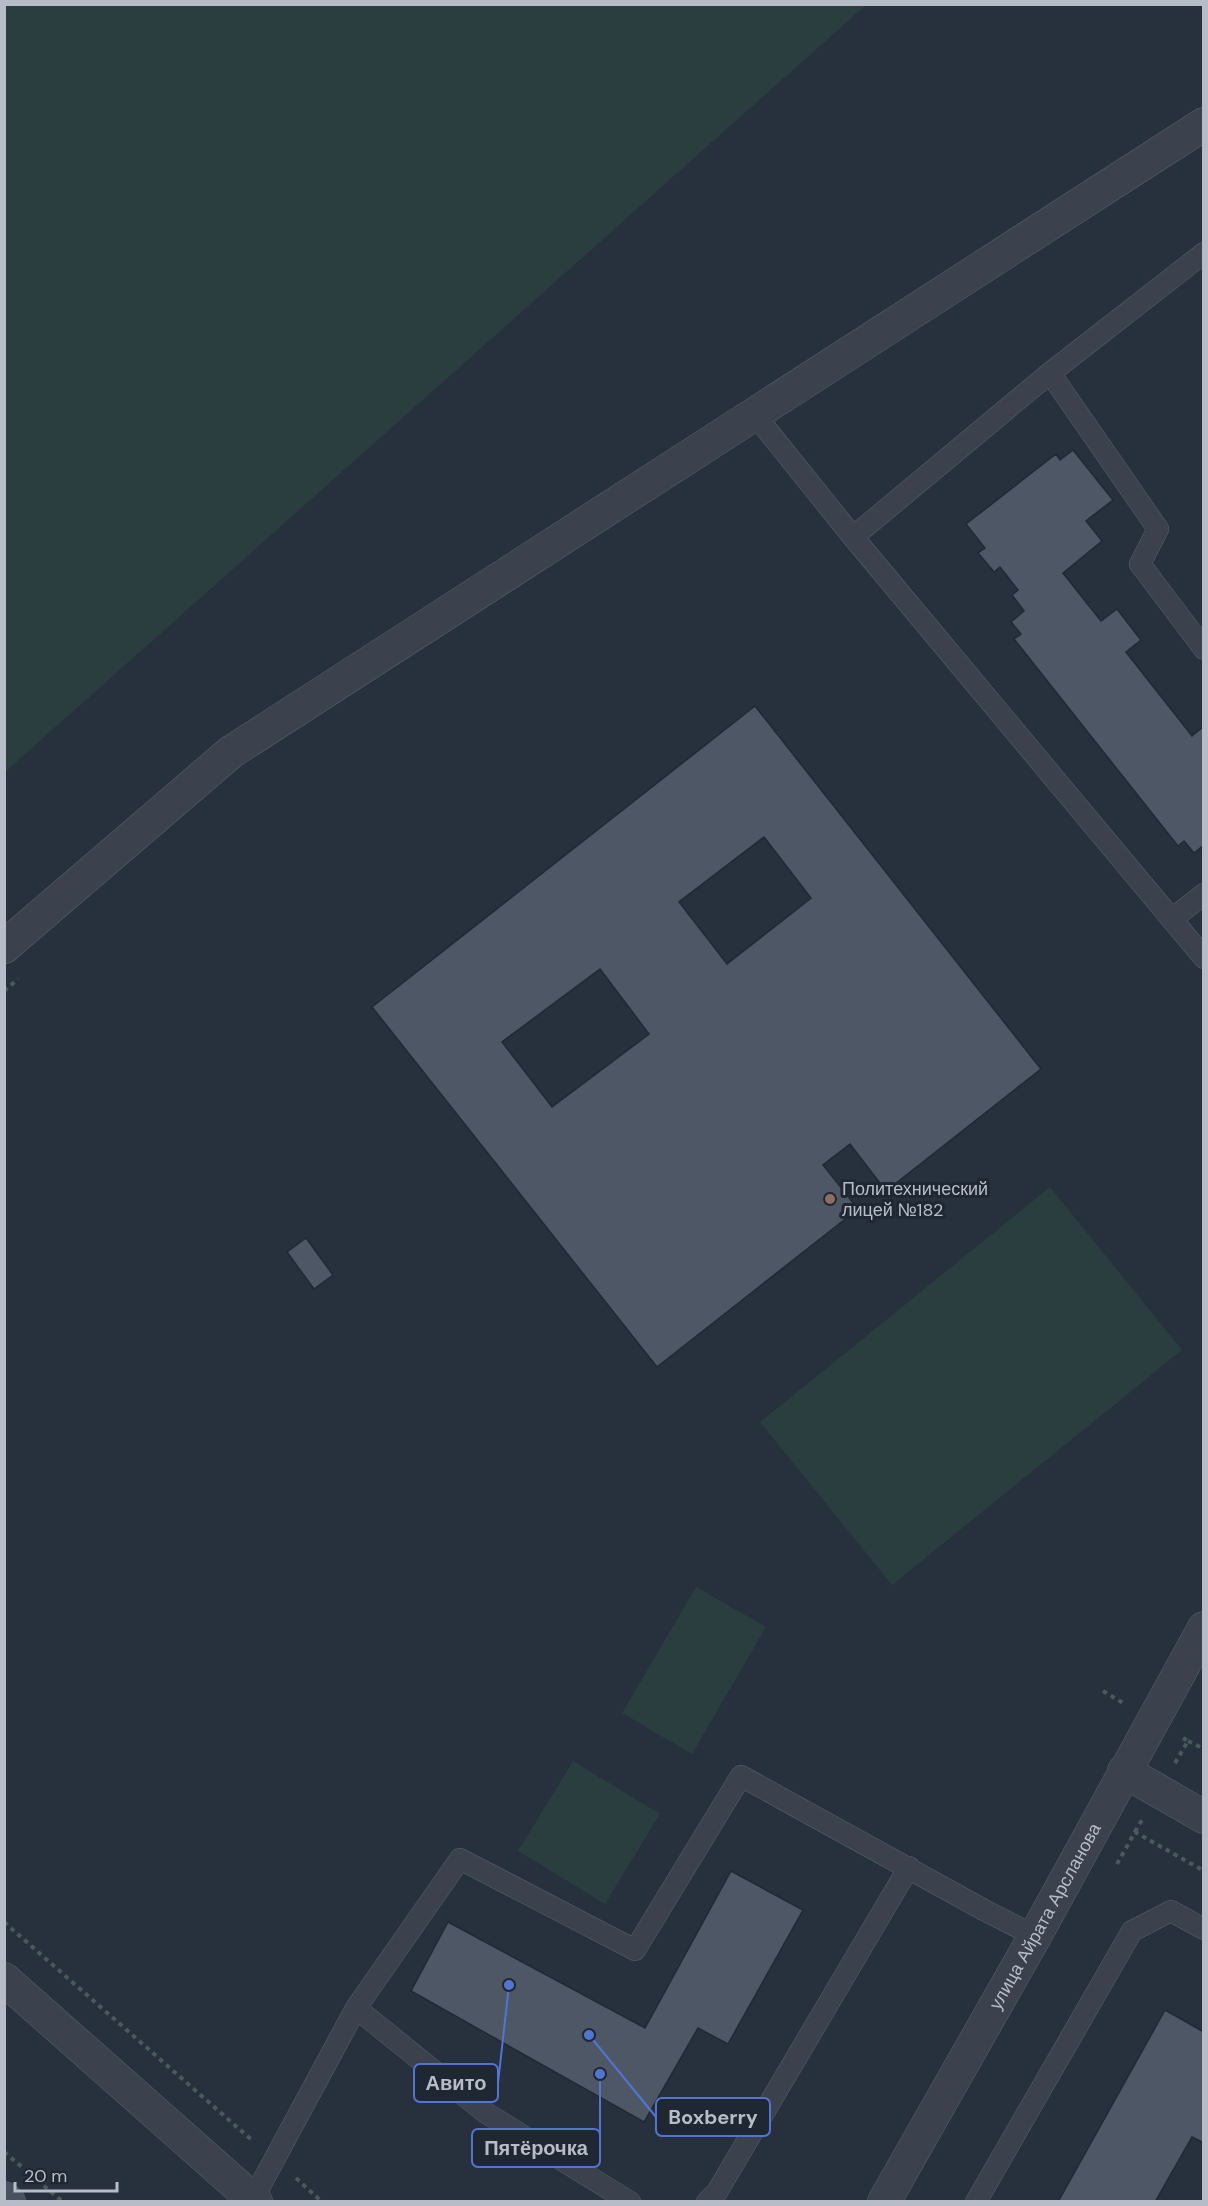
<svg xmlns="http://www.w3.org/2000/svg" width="1208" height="2206" viewBox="0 0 1208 2206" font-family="'DM Sans',sans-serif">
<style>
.green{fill:#2a3d3f}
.building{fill:#4d5766;stroke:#212935;stroke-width:1.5;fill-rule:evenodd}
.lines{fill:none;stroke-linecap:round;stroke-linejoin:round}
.lane-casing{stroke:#58606b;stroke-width:22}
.street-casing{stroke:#58606b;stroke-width:34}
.secondary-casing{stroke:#58606b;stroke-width:34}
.path{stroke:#495a5d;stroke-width:4;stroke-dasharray:4.5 4.5;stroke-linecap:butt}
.lane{stroke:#3b424d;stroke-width:21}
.street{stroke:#3b424d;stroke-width:33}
.secondary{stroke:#495160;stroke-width:33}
.education-dot{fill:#8d6e63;stroke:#1f2733;stroke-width:2}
.labels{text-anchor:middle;stroke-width:6;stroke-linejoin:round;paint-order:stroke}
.poi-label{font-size:18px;fill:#b7bdc8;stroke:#1f2733;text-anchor:start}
.street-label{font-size:18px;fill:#b7bdc8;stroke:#1f2733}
.leader{fill:none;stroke:#5375d2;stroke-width:2}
.callout-dot{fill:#5375d2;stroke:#1f2733;stroke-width:2}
.callout{fill:#1f2733;stroke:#5375d2;stroke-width:2}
.callout-label{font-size:20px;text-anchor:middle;font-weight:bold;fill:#b7bdc8}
</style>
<rect width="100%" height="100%" fill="#27303d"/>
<path class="green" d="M5 4H866V5L5 772Z
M1050 1187 1182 1350 892 1585 760 1422Z
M696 1587 766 1627 692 1754 622 1713Z
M573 1761 660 1814 605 1904 518 1851Z"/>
<path class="building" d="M1073 450 1113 500 1086 521 1102 541 1063 573 1101 621 1117 609 1141 640 1126 652 1192 736 1204 726V845L1194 853 1184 841 1178 846 1014 639 1021 634 1011 622 1024 611 1012 595 1018 590 1000 567 994 572 978 553 985 548 966 524 1056 454 1060 460Z
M755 706 1041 1069 886 1191 850 1144 823 1165 858 1209 657 1367 372 1007ZM764 837 811 898 727 964 679 902ZM600 969 649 1034 552 1107 502 1042Z
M306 1238 333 1275 314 1289 287 1252Z
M731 1871 803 1910 728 2044 698 2028 644 2122 411 1991 448 1922 645 2028Z
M1165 2010 1204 2032V2143L1192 2137 1155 2202H1058Z"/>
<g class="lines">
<g class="lane-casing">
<path id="lane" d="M1050 373 1158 529 1140 564 1204 649
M755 415 853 537 1204 958
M853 537 1050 373 1204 253
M1172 919 1204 894
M356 2008 486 2113 630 2202
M253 2199 356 2008 460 1859 635 1950 741 1776 984 1910 1035 1936
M707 2202 717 2192 909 1867
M976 2202 1132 1931 1171 1911 1204 1929"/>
</g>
<g class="street-casing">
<g id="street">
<path d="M4 947 231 752 1204 124"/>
<path d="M1124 1771 1204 1817"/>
<path d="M4 1979 256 2202"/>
<path id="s1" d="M884 2202 1035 1936 1204 1628"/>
</g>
</g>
<g class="secondary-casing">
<path id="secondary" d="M4 2198 9 2202"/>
</g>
<path class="path" d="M4 991 18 979
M1103 1691 1123 1703
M1188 1741 1204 1749
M1175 1763 1188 1741 1183 1738
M1135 1832 1142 1820
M1117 1864 1135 1832 1204 1871
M4 1922 254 2142
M4 2152 22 2167
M296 2178 322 2202
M37 2180 63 2202"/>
<use href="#lane" class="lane"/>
<use href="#street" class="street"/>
<use href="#secondary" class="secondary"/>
</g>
<circle class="education-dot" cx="830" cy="1199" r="6"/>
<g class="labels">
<g class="poi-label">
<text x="842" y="1195">Политехнический<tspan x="842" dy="21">лицей №182</tspan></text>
</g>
<g class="street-label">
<text dy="6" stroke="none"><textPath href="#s1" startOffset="328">улица Айрата Арсланова</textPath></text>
</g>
</g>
<path class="leader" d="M509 1985L498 2083M589 2035L656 2117M600 2074L600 2148"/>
<g class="callout-dot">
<circle cx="509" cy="1985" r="6"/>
<circle cx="589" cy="2035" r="6"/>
<circle cx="600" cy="2074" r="6"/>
</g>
<g class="callout">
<rect x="414" y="2064" width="84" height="38" rx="6"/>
<rect x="656" y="2098" width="114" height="38" rx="6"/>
<rect x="472" y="2129" width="128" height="38" rx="6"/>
</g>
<g class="callout-label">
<text x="456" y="2090">Авито</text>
<text x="713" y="2124">Boxberry</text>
<text x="536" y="2155">Пятёрочка</text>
</g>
<rect width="1208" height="2206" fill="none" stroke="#b7bdc8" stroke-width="12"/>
<path d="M15 2182v9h102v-9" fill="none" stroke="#b7bdc8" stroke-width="3"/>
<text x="24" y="2182" font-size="18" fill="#b7bdc8" stroke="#1f2733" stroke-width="4.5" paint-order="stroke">20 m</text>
</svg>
